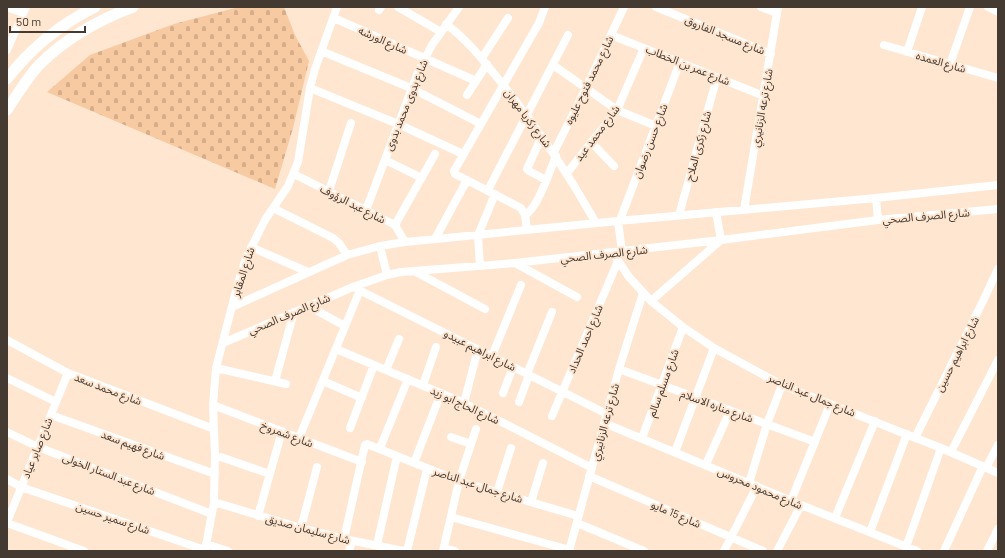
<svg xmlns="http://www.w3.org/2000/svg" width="1005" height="558" viewBox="0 0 1005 558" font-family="Barlow,'Noto Sans Arabic',sans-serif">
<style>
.cemetery{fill:url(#cemetery-stones)}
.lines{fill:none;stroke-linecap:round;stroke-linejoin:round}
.street{stroke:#fff;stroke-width:8}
.secondary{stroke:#fff;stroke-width:11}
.labels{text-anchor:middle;stroke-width:4;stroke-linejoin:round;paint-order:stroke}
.street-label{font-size:11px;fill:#443a31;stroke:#ffe6d0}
</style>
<defs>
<pattern id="cemetery-stones" width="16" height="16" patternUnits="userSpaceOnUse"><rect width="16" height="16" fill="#f8caa1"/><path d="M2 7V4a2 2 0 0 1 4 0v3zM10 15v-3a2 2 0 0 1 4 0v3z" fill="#d6ae8b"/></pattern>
</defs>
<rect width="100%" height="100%" fill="#ffe6d0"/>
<path class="cemetery" d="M239 7H284L295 35 309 61 293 128 275 189 47 92 90 55 174 24Z"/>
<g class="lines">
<path class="street" d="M7 7 23 13
M398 7 441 32
M656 7 771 54
M761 7 777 13
M988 7 998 12
M379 10 381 7
M334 18 476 81
M446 24C470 42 486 64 504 86 539 130 569 175 596 223
M611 35 764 96
M884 45 998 78
M7 50 26 7
M321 51 411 88 481 124
M907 52 922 7
M482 58 508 18
M950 64 970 7
M553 65 617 110 656 126
M310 88 398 124 463 154
M467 95 487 64
M542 136 527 169 529 171 546 180
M591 142 614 166
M554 152 586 88 624 7
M385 160 422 178
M567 173 617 110 644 48
M294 174 395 225 405 242
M488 190 568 35
M329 191 351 123
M876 198 878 220
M273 208 333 238 339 243 347 255
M366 210 418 72 432 45 459 7
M744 210 778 7
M525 215C538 208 550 170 556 156
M679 215 717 77
M620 220 680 62
M618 221 622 252
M395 225 435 154
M527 230 525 215 521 208 455 174 454 171 539 23 545 7
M435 239 467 180
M380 246 387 275
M251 247 308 272
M613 253 629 277 651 301 683 327 714 348 782 385 941 448 998 473
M515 263 577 297
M480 266 478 235 495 194
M414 271 485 309
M353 287 607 414
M651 301 721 240 716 212
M308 306 345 326
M232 307 347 255 380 246 405 242 618 221 876 198 998 185
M7 340 68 373 214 429
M223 343 353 287 387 275 401 272 515 263 721 240 878 220 998 209
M336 349 464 403 592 468
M492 356 521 285
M216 368 286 384
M619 369 815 442
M386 370 399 339
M527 374 552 312
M7 378 56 402
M275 381 294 312
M323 381 362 398
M423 385 436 347
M503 393 513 367
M519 402 529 375
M464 403 478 349
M213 405 362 462
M51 415 215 474
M552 416 618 261
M604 423 801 505 917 551
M350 428 374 365
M7 432 38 447 212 514
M451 437 471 444
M299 438 360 290
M642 438 683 327
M915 438 982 303 998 269
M380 448 408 379
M675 452 714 348
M951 452 998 360
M215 455 270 474
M414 463 441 393
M706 464 730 411
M986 468 998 445
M589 476 763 551
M7 479 21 487 205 550
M749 483 767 424 782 385
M497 492 511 448
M791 501 830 404
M214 502 301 528 344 539 404 551
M531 502 543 463
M258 516 282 431
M451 517 570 550
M835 518 875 421
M7 522 68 373
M7 523 84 551
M577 523 644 551
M301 528 317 467
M870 532 907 434
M344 539 364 449 365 445 367 444 459 481 578 516
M206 544 228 551
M377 545 397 456
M906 547 941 448
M444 548 455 551
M205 551 214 502 215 455 213 405 216 368 238 283 246 258 265 220 288 186 298 162 310 88 315 69 337 7
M349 551 352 541
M407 551 427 469
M443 551 459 481 476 429
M569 551 619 369 643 293
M724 551 757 486
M777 551 801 505
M944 551 983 466
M987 551 998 529"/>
<path class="secondary" d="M7 79C30 49 61 24 95 7
M7 110C17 95 27 78 39 65 65 39 98 20 133 7"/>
</g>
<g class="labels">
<g class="street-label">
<text transform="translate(725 35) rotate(22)" y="4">شارع مسجد الفاروق</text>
<text transform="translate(383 40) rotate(24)" y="4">شارع الورشه</text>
<text transform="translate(941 62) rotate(16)" y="4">شارع العمده</text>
<text transform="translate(688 65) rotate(22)" y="4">شارع عمر بن الخطاب</text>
<text transform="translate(589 80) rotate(-64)" y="4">شارع محمد فتوح عليوه</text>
<text transform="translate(406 105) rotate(-68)" y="4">شارع بدوى محمد بدوى</text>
<text transform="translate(762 108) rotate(-80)" y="4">شارع ترعه الزنانيري</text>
<text transform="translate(528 118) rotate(53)" y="4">شارع زكريا مهران</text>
<text transform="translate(597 133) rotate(-53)" y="4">شارع محمد عيد</text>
<text transform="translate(650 141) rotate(-69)" y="4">شارع حسن رضوان</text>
<text transform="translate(698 146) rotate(-75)" y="4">شارع زكرى الملاح</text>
<text transform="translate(353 204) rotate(27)" y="4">شارع عبد الرؤوف</text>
<text transform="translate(926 216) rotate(-5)" y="4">شارع الصرف الصحي</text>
<text transform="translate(604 254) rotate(-6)" y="4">شارع الصرف الصحي</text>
<text transform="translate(243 272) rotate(-72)" y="4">شارع المقابر</text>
<text transform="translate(289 314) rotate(-23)" y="4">شارع الصرف الصحي</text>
<text transform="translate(585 339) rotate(-67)" y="4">شارع احمد الحداد</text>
<text transform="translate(480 350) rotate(27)" y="4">شارع ابراهيم عبيدو</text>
<text transform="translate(957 354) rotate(-63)" y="4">شارع ابراهيم حسين</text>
<text transform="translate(663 383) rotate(-70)" y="4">شارع مسلم سالم</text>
<text transform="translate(108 389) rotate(21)" y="4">شارع محمد سعد</text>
<text transform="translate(812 395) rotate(23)" y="4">شارع جمال عبد الناصر</text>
<text transform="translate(465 405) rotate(25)" y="4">شارع الحاج ابو زيد</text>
<text transform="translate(717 406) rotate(20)" y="4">شارع مناره الاسلام</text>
<text transform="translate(605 422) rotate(-75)" y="4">شارع ترعه الزنانيري</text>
<text transform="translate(287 434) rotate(21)" y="4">شارع شمروخ</text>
<text transform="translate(133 445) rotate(20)" y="4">شارع فهيم سعد</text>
<text transform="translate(37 448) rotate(-68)" y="4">شارع صابر عياد</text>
<text transform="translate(109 474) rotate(21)" y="4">شارع عبد الستار الخولى</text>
<text transform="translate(478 485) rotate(18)" y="4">شارع جمال عبد الناصر</text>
<text transform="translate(760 488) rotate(23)" y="4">شارع محمود محروس</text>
<text transform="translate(676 514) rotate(23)" y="4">شارع 15 مايو</text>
<text transform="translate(113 518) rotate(19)" y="4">شارع سمير حسين</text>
<text transform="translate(308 529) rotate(15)" y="4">شارع سليمان صديق</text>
</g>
</g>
<rect width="1005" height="558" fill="none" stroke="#443a31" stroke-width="16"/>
<path d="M10 26v6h75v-6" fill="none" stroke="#443a31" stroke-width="2"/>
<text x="16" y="26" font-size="12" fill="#443a31" stroke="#ffe6d0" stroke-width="3" paint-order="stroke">50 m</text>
</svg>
